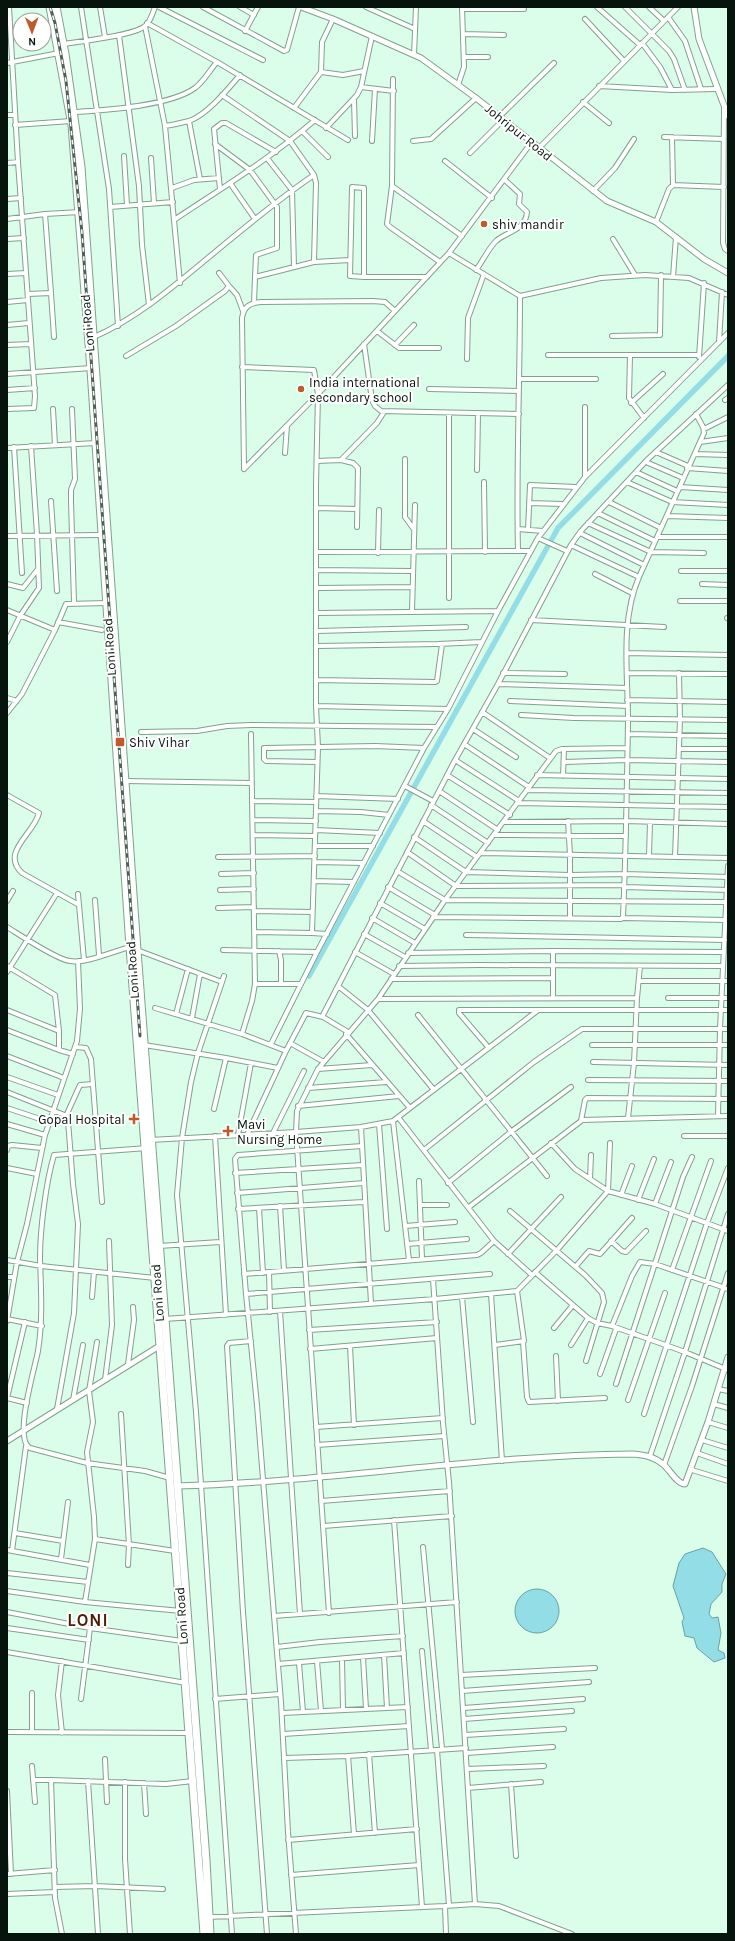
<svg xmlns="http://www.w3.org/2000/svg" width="735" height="1941" viewBox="0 0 735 1941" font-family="Karla,sans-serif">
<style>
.water{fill:#93dde6;stroke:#69a1a5}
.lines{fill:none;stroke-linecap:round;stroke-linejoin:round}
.canal{stroke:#93dde6;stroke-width:5.5}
.minor-casing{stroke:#80a18e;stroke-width:6}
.tertiary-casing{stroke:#80a18e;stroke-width:7}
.trunk-casing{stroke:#80a18e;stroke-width:9}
.minor{stroke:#fff;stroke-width:4}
.tertiary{stroke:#fff;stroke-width:5}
.trunk{stroke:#fff;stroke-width:7}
.rail-casing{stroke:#4d6256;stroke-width:3}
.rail{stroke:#fff;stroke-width:1.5;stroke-dasharray:4.5;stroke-linecap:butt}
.poi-dot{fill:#bf5a2a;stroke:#fff;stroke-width:1.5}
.labels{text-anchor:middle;stroke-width:4;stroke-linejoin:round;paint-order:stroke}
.street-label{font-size:13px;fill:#07140d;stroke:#fff}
.poi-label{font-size:13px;fill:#07140d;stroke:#fff;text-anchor:start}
.district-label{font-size:17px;font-weight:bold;letter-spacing:1px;fill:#4d1d05;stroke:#fff}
</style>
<rect width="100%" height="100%" fill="#dafee9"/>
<path class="water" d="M703 1548 712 1552 726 1574 722 1584V1592L711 1604 709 1614 712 1618 718 1617 721 1633 718 1650 724 1653 725 1658 714 1662 697 1648 694 1638 685 1636 682 1622 684 1618 673 1586 679 1563 685 1554Z
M515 1611a22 22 0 1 1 44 0a22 22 0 1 1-44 0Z"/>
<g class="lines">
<path class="canal" d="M309 976 558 528 728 356"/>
<g class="minor-casing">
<path id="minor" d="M81 7 109 189 118 326
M100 7 105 37
M159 7 263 60
M203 7 284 51 287 50 299 7
M240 7 254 15
M366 7 415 29
M597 7 640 45
M625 7 669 51 674 59 685 90
M649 7 664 21
M462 9H524
M668 17 685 41 701 89
M585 19 624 61
M147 23 217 62 348 140
M145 26 165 126 180 283
M245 31 258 7
M463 34 504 35
M119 35 139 186 142 245 149 305
M642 43 660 67 672 90
M63 44C81 41 133 36 145 26 150 23 153 12 155 7
M414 55 416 7
M464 57H488
M7 63 59 53
M321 72 343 75 364 71
M393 79 392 186 387 224 390 227 440 262
M458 85 464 67 462 7
M599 86 672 90 717 89
M361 87 394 91
M222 95 290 141 314 175 316 183 314 262
M354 100 355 136
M583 102 609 123
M294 108 321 72 322 42 333 19
M724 109 723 243 725 249 728 251
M75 112C106 110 170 106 195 88 204 81 210 70 217 62
M7 115H15
M499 117 554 63
M189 121 200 179
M15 125 71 121
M165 126C173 125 181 123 189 121 207 115 228 89 240 75
M326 128 357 95 361 87 372 36
M302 131 328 157
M664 137 724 139
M672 137 673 185
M372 141 375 89
M413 141 431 139 476 98
M215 144 250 170 277 207V248L256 255 255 277
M538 149 678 7
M470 153 503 120
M124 156 127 205
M151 158 154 203
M267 158 292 190 294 267
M445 161 492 198
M7 163 18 162
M230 183 255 219
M392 186 462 236
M172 188 194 180 219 178
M220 189 214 129 222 123H226L276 152
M593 191 615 168 634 139
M7 199 21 198
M110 207 173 202
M7 219 45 214 80 212
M174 220C222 188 271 158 315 120
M656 222 669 189 673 185 724 187
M7 239 24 238
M613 239 635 275
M449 253 520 296 601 278 645 275 689 278 728 295
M476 270C483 261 488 249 496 241 506 232 526 230 527 212L519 204 520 194 505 180
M7 274 26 273
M364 277 350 276 352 187 364 188V277H427
M673 277 676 237
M229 286 237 295 243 311
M51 293 54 337
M28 294 51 293 45 214
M7 302 28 300
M254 303 255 277 314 262 350 260
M7 325 29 323
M377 331 399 348H439
M612 336 660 335 661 275
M94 337C137 318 173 287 209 257 243 229 277 200 314 175
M719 342 722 292
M364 344 372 400 375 406 381 411 519 414
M7 345 31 344
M395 345 414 325
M548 355H699
M630 355 629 398 644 418
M126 356 176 326 225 291 229 286 219 273
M699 357 704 283
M467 359 468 318 484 274
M242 367 314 370 318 394 316 485V706L318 747 312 933 255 932
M7 374 91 368
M520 379H596
M429 389 519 391
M7 390 35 388
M725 400 728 398
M631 403 663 374
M7 409 34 408 35 396 18 162 9 7
M53 409 55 445
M72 409 75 479 71 490V501L74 602
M449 413V598
M704 429 728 417
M700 442 728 438
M14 447 22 573
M7 448 96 443
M656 452 688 466
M285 453 287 426
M695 454 728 455
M405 459V517L413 528
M341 460 353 463 358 468 357 527
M317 461 341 460 377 423 384 412
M646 462 683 478
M687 468 728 471
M244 469 318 394 449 253 531 143
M244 469 242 318C244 306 250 303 261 302L373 301 385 302 395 311
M477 470 478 413
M636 472 677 491
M585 477V407
M484 482 485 552
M627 482 672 502 728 505
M680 487 728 490
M51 501 57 591
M609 502 661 528
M529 503 562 504
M316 508 357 509
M598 513 655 541
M667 516 728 518
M588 523 651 552 704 553
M518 529 543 531
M528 530 530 485 576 487
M580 533 644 565
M7 536 101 535
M657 537H728
M538 538 567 551
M571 545 639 577
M518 551C516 466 520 381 520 296
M316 552 531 551
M378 553 379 510
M317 570 412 571
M681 571H728
M595 574 632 593
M7 584 23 588 38 569
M702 584 728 585
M317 588 412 587
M680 601H728
M7 610 55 630
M412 612 415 505
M317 613 498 611
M727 618H728
M531 620 664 627
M58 622 102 630
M317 631 466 627
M7 642 20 616 39 588 37 534 31 446
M317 646 438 644 482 642
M627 653 728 655
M503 673 565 674
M627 673 728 674
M316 680 435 682 437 681 442 644
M498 684 627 688
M7 698 17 701
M627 700 728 702
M510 701 628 706
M316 706 448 709
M482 712 550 758
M7 713 22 694 55 630 66 604 106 603
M521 715 574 718 728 720
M473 729 516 757
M141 732 197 731 227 726 251 725 437 727
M628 734 728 736
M464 744 529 787
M679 749H728
M455 760 519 801
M317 762 266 761 264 759V748L375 746 424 748
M564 762 627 760 728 762
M447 775 510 815
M537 775 728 779
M563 776 564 749
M125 781 252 783
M405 786 433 801
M527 790 728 793
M439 791 498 830
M7 795 39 813C34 834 0 852 22 873L79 905
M316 796 398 799
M252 801 316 802
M517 803 728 807
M431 805 488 843
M316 811 361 812 389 815
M253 820 316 821
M423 821 477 857
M568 821 570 855V918
M504 822 626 821 728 824
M316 830 380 833
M253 835 315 836
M494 835 626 836
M414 837 466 872 570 875 625 874 728 877
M315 846H373
M407 852 456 886 624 885
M480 853 728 858
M649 856 650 822
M218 857 315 856
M675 857 680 719 679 673
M315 862 364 863
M397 871 445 900 727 902
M221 874 254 873
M314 881 354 882
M388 887 435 915
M624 887 728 890
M220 890 254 889
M78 894 84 960
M95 900 99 955
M7 901 13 891
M380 903 425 929
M218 908 254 907
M254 911 312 912
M433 917 621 919 623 917C626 852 627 786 628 721 628 674 620 621 639 577L704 433 703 427 696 414
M372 918 415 943
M623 918 726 920
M7 927C20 935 57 960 70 961 86 964 114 951 130 947
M312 933 327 934
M364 934 405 957
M466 935 725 940
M137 950 222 982
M223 950 317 952
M279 951 281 960V984H301
M355 952 394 974
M408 953 553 951 724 952
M7 966 55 995 59 1031V1050L73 1054
M399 966 479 965 723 966
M7 972 57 893
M224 976 198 1053 191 1082 182 1138 177 1195 196 1412 232 1934
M391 979 553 978
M639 981H728
M255 984H281
M338 986 368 1010 434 1090
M553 997V951
M637 998 640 966
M668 998H728
M378 999 637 998 634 1063 628 1118
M155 1008 242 1034 286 1051 247 1135
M7 1010 59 1031
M176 1014 188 969
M418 1015 547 1176
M323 1017V1015L454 762 498 684 571 545 581 531 647 460 728 385
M192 1018 200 974
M7 1030 59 1050
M242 1034 252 1001 255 984 251 734
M346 1034 410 1108
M290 1043 324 1062
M271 1044 317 952 424 748 448 709 498 611 538 538 585 477 728 333
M144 1045 226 1058 278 1068
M592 1045H728
M76 1047 86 1048 91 1059 102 1202
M489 1048 459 1013V1010H728
M286 1051 306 1013 323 1017 348 1032
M7 1056 64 1078
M593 1062 728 1065
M318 1069 372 1065
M7 1077 58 1095
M588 1080 728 1081
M308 1088 386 1082
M7 1092 62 1114 66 1116 68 1121 73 1184 78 1224 74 1313 57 1409
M298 1106 399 1096
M7 1108 49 1122
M214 1109 226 1058
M66 1116 80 1085 93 1084
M718 1116 720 1029 728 866
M398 1117 494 1241 532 1275
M582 1120 728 1116
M393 1121 409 1260
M7 1124 45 1135
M379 1124 387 1229
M361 1127 371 1303
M273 1133 304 1071
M238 1135 251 1063
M215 1136 226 1315
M684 1136H728
M150 1140 296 1132 361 1127 393 1121 537 1011
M551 1143 575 1169 608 1191 655 1204 728 1231
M147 1148 54 1155C46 1182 40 1229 40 1258 41 1289 43 1320 38 1351 35 1368 13 1439 30 1448L87 1463 145 1471 170 1478
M7 1150 8 1146 12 1145 42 1148
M424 1150 534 1062 582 1029H728
M7 1168 37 1174
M235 1173 362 1165
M590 1179 591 1155
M419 1181 422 1259
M448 1183 512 1131 571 1087
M237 1193 364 1183
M621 1195 632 1166
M638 1200 654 1159
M655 1204 671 1162
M420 1205H447
M280 1206 284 1270
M469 1207 581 1121 585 1100 587 1098 728 1099
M259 1208 263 1273
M238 1209 364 1202
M510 1211 585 1275 602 1293 604 1302 586 1361
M405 1226 455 1222
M611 1241 622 1251 626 1252 646 1231
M407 1244 467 1239
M159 1246 220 1242
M508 1254 561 1197
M7 1260 41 1266 155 1278
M576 1266 589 1251 600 1254 632 1218
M672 1270 711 1161
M269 1272 270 1312
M535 1272 588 1318 597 1323 612 1326 685 1352 728 1370
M244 1274 477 1255 481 1253 494 1241
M7 1277H14
M433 1279 443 1423 449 1482 475 1904 445 1906 446 1934
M246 1294 490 1274
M491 1294 502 1461
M92 1297 94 1272
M462 1297 473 1422
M280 1311 300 1614
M7 1319 42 1326
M165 1319 435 1299 517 1291 557 1250 608 1191 610 1143
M7 1321 17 1262 27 1224 45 1135 77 1041 80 1009 78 961
M612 1326 632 1276 640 1262 655 1264 728 1289
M554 1328 573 1305
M309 1330 437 1322
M251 1341 229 1343 227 1346 243 1612 267 1934
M523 1342 527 1397 529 1402 605 1398
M495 1345 524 1341 517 1291
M571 1345 588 1318
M350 1346 354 1425
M310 1349 437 1338
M556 1356 558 1401
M128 1364 134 1320 133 1307
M600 1374 616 1329
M105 1380 112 1325 109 1241
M616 1384 683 1177 692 1157
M718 1389 728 1391
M7 1398 25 1322
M7 1398 27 1403
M73 1400 83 1345
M628 1400 665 1293
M714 1404 728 1408
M121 1414 129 1545 128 1565
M644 1414 707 1223 728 1168
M708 1422 728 1428
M316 1427 443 1418
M702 1440 728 1448
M317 1445 444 1436
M697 1453 728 1464
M650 1456 685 1352 728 1214
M664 1465 692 1386 728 1273
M692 1470 728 1481
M321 1501 450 1491
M394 1520 422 1907
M323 1526 452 1516
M15 1533 63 1541
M95 1539 175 1551
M423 1547 442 1749
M7 1550 90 1565
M12 1551 26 1446
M61 1559 68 1502
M7 1573 88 1582
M7 1591 85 1602 181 1611
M85 1602 95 1539 94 1517 87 1452 93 1422 89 1391 97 1342
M7 1612 90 1628 182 1641
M329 1613 296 1132 297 1111 318 1069 378 999 445 900 556 751 562 749 627 748
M274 1616 457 1602
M7 1628 89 1640
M277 1647 320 1642 403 1636
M422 1651 431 1750
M7 1652 186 1683
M384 1655 387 1708
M363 1657 366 1709
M342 1659 343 1710
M317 1661 321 1711
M299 1663 303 1712
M278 1664 404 1653
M461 1675 595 1668
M462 1691 589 1682
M32 1693V1732
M81 1699 90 1628
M215 1699 280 1694
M464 1708 583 1699
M282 1713 408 1707
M464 1719 572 1711
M7 1732 190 1733
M62 1733 58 1695 62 1661
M283 1734 409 1726
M465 1735 564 1729
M437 1750 449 1905
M466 1753 553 1747
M369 1754 375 1833
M348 1756 354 1834
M284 1758 348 1756 466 1748
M105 1759 107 1802
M32 1766 35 1802
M467 1769 544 1766
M33 1780H51L55 1898 62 1934
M51 1780 166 1784 193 1781
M88 1781 98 1934
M125 1782V1859L130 1934
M144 1783 146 1814
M511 1784 516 1856
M468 1788 541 1782
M7 1791 11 1874
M288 1840 417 1829
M7 1874 55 1870
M291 1875 419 1865
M55 1887 95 1886 163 1889
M7 1894 55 1892
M475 1904 499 1906 572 1934
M208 1917 445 1906
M296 1934 288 1832 281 1702 257 1405 246 1294 235 1159 238 1155 362 1146"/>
</g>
<g class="tertiary-casing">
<path id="tertiary" d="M301 7 333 19 421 58 476 98 607 201 656 222 704 259 728 273
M694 7 699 39 728 116
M7 1441 161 1345
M177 1486C330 1482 481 1455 633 1454 645 1455 655 1457 664 1465 670 1470 677 1484 685 1484L708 1422 728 1357"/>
</g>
<g class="trunk-casing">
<path id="trunk" d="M50 7 72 125 91 370 130 947 204 1934
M56 7 65 54 81 167 137 950 206 1860 210 1934"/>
</g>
<use href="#minor" class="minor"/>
<use href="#tertiary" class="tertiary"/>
<use href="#trunk" class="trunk"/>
<g class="rail-casing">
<path id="rail" d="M50 7 55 23 66 81 82 233 140 1036"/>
</g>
<use href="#rail" class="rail"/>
</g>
<g class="poi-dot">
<circle cx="484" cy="224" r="4"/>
<circle cx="301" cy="389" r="4"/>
<rect x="115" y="737" width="10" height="10" rx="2"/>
<path d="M132 1113h4v4h4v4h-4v4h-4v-4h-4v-4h4z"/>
<path d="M226 1125h4v4h4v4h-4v4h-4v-4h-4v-4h4z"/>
</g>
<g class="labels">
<g class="street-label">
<text transform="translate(519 132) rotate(39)" y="5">Johripur Road</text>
<text transform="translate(87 323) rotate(-95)" y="5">Loni Road</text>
<text transform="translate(109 647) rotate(-94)" y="5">Loni Road</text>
<text transform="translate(132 970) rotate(-94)" y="5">Loni Road</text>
<text transform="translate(157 1293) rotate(-94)" y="5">Loni Road</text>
<text transform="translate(181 1616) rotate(-94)" y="5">Loni Road</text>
</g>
<g class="poi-label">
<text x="492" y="229">shiv mandir</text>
<text x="309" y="387">India international<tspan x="309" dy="15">secondary school</tspan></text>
<text x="129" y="747">Shiv Vihar</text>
<text x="125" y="1124" text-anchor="end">Gopal Hospital</text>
<text x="237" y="1129">Mavi<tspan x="237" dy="15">Nursing Home</tspan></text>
</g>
<g class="district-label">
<text x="88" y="1626">LONI</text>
</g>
</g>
<rect width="735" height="1941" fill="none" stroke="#07140d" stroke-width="16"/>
<g transform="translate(32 32) rotate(179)"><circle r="19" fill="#ffffff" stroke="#9ca19e"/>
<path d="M0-3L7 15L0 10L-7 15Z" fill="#bf5a2a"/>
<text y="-6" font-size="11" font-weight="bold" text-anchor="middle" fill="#07140d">N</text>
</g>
</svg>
